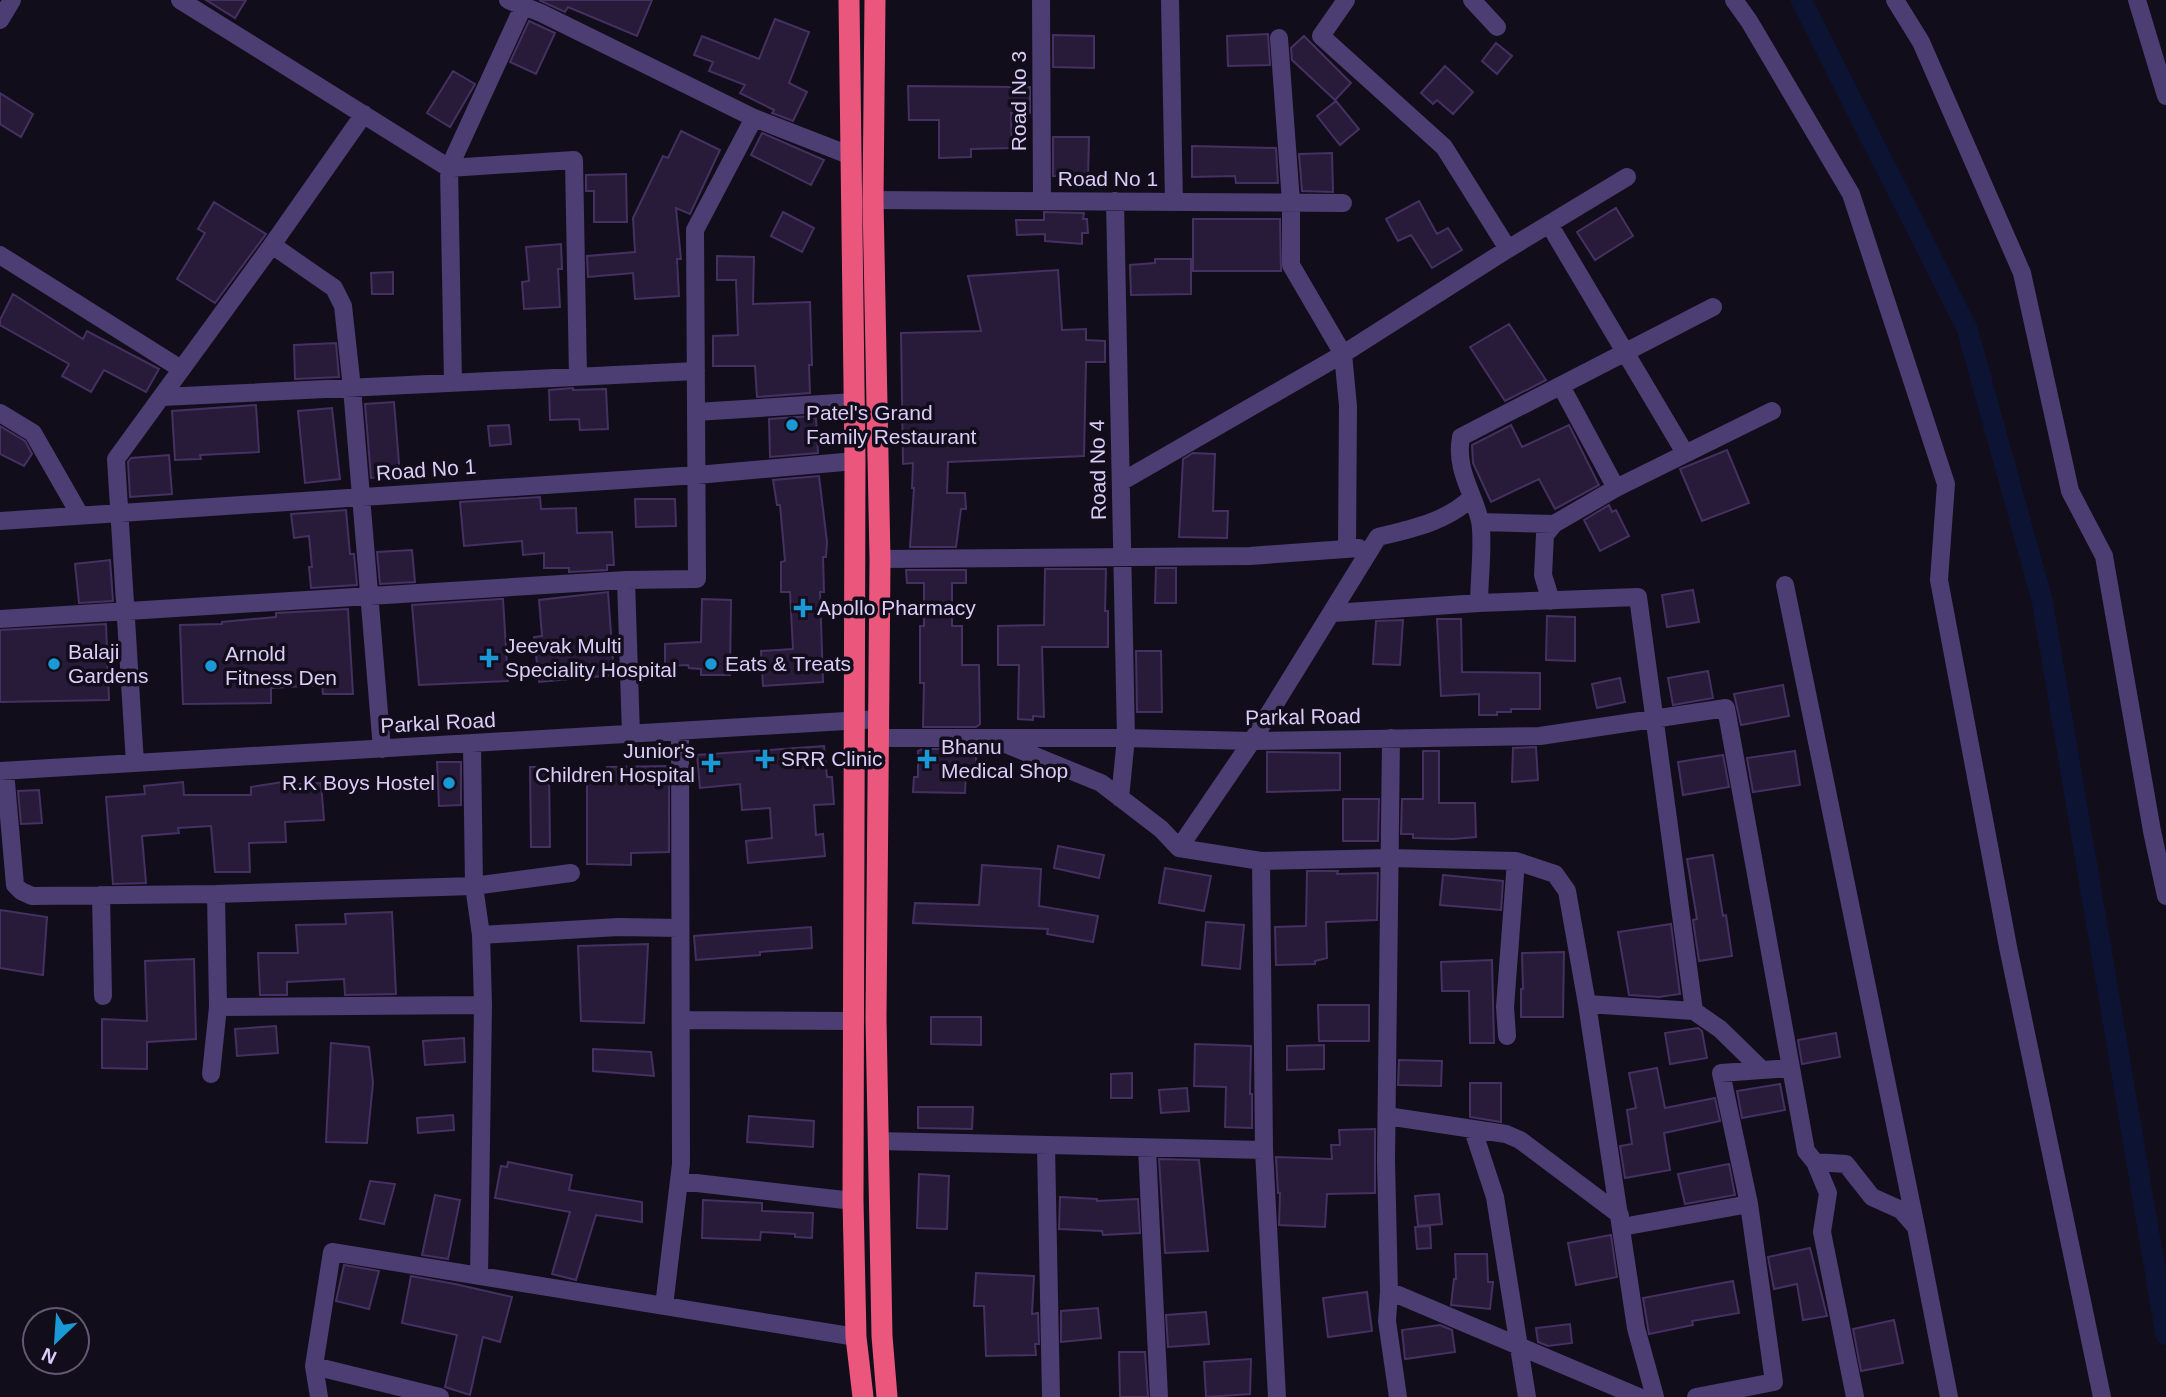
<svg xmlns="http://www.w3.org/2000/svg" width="2166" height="1397" viewBox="0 0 2166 1397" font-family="Helvetica,sans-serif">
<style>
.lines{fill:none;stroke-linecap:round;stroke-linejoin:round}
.canal{stroke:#0d1332;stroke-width:21}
.building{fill:#281b39;stroke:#453062;stroke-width:2}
.minor{stroke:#4c3d73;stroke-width:18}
.highway{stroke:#ea567c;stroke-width:21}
.poi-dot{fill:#1b99d6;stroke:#120d1a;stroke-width:2.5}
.labels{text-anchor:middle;stroke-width:7;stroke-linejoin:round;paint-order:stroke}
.street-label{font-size:21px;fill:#dbccf9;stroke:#120d1a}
.poi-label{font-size:21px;fill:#dbccf9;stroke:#120d1a;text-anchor:start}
</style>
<rect width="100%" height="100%" fill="#120d1a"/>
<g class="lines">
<path class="canal" d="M1801 0 1967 328 2042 600 2166 1335"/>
</g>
<path class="building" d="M206 0H246L235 18Z
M539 0H652L637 36 568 7 565 12Z
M775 19 809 32 789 83 807 92 793 121 772 113 774 110 740 93 745 85 709 71 713 62 694 55 702 36 759 59Z
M529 21 555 33 536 74 510 62Z
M1268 34 1270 65 1228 66 1227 36Z
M1053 35 1094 36V68L1053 67Z
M1304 36 1351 83 1335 100 1292 60 1291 48Z
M1496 43 1512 56 1497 74 1482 61Z
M1445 66 1473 92 1453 114 1437 100 1433 104 1421 93Z
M453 71 475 84 450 127 427 113Z
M908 86 1030 87V113H1011L1012 148 971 149V157L939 158V120H909Z
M0 93 33 114 21 137 0 124Z
M1336 101 1359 129 1340 145 1317 116Z
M681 131 720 150 690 214 676 208 681 259H677L679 296 635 299 633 273 588 277 587 256 635 252 633 218 663 156 668 158Z
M762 133 824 160 811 185 751 155Z
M1053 137H1089L1088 177 1053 176Z
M1192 146 1276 148 1278 183H1236L1235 176 1192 177Z
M1332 153 1333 192 1302 191 1299 154Z
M626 174 627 222H594V191H586V175Z
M1419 201 1437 234 1448 228 1462 250 1432 268 1411 235 1398 241 1386 219Z
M214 202 266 234 215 303 177 279 205 233 198 229Z
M1616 208 1633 236 1595 260 1577 232Z
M783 212 814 228 802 252 771 236Z
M1044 212 1084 213 1083 219H1087L1088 233H1082V244L1045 241V234L1017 235 1016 220H1044Z
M1193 219H1280L1281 271H1193Z
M561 244 562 269H558L560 307 524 309 522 282 529 281 526 247Z
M717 256 754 257 753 304 810 302 812 365H809L810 393 757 397 755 366H713V336L738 335 736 280H717Z
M1155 259H1191V294L1131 295 1130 265 1155 263Z
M1058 270 1062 330 1086 329V340L1105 341V362H1086L1084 456 948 462 947 493H965L966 509H961L956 547H910L914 488H912L913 463 903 464 901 333 981 331 968 276Z
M393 272V294H372L371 273Z
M13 294 83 339 87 331 159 369 146 392 104 370 91 392 62 376 69 364 0 325V320Z
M1509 324 1546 380 1505 401 1470 347Z
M336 343 339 377 295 379 294 345Z
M573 388V390L606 389 608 429 580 430 579 419 550 420 549 390Z
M394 402 400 475 371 478 365 404Z
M256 405 259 452 200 455 201 459 175 460 172 411Z
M332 408 340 479 305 483 298 411Z
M811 416V418H816L818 453 770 457 769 419Z
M509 425 511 444 490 446 488 426Z
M1511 425 1522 447 1569 425 1599 485 1555 509 1539 479 1491 502 1473 463 1472 445Z
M0 426 25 441 32 454 24 466 0 454Z
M1727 450 1749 503 1702 521 1680 469Z
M1193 453 1215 454 1213 511H1228L1227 538 1179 537 1183 459Z
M169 455 172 494 130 497 128 462 131 458Z
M819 476 827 542 826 557H823L824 592H820L823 682 763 686 761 651 793 649 790 592H781V562L785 561 780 505H777L773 480Z
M540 497 541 509 576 508 577 533 612 532 614 565H607V570L569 572V568H544V553L523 555 522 541 464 546 460 502Z
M635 499H675L676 526 636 527Z
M1609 505 1612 512 1616 510 1629 536 1600 551 1584 520Z
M346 510 350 554H354L357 585 311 588 309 567H312L309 536 294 538 291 514Z
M412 550 415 582 380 584 377 552Z
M110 560 113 601 79 603 75 564Z
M1156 568H1176V603H1155Z
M1045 569H1106L1105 611H1108V647H1042L1044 717 1033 716V720L1018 719 1019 665H998V626L1044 625Z
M906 570H966V583H952V626H962V665H979L980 724 976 727H923L924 683H920V626H924V583H907Z
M1693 590 1699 622 1667 627 1662 595Z
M608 592 614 675 539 682 534 637 542 636 539 600Z
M500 599H503L508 681 419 685 412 605Z
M702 599 731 600 730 675H701V669L689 668 688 665 665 666V644L701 642Z
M348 609 353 694H323L322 685 271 688V703L183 704 180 625 222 624V622L276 617V613Z
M1547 616 1575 617V661L1546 660Z
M1437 619H1461L1462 672 1540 673V709H1511V712H1497V715H1479V694L1441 696Z
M1403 620 1400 665 1373 664 1376 621Z
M106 624 109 700 0 702V630Z
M1136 651H1161L1162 712H1137Z
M1708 671 1713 698 1673 705 1668 678Z
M1620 678 1625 702 1597 708 1592 684Z
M1783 685 1789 716 1741 725 1734 694Z
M824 746 827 777H832L834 804 814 805 816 835 823 834 825 856 748 863 746 841 772 838 770 808 742 810 740 784 700 788 697 755Z
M1536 747 1538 780 1512 782 1513 748Z
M923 749H976V770H966L965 793 913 792 914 777H918V751Z
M1423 751H1439V803H1475L1476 837 1453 839 1413 838V834H1401L1402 799H1423Z
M1795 751 1800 785 1753 792 1747 758Z
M1267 752 1340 753V790L1267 792Z
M1723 755 1729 787 1683 795 1678 762Z
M437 762H461V805L439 806Z
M669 766V852L631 853V865L587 864V771H607V767Z
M530 767H549L550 847H531Z
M183 782 184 795H251V787L282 782 283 785 321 783 324 820 285 822 286 842 249 843 250 872H215L211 826 178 828 179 833 142 836 146 883 113 884 106 797 145 794 144 786Z
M39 790 42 823 21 824 18 791Z
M1343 799H1379L1378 841H1343Z
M1058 846 1104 855 1099 878 1054 868Z
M1713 855 1723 916 1726 915 1732 956 1699 961 1693 920 1697 919 1687 859Z
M982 865 1041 869 1039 906 1098 916 1093 942 1047 934 1048 929 913 923 915 903 979 905Z
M1165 868 1211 876 1204 911 1159 903Z
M1307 871H1338L1337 874 1378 873 1377 920 1326 922 1327 958 1315 961V964L1276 965 1275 927 1306 926Z
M1443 875 1503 881 1501 910 1440 905Z
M0 910 47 917 43 975 0 968Z
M392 912 396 994 345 995 344 979 287 982V995H260L258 953H298L296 925 346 924 345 914Z
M1206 922 1244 925 1240 969 1202 965Z
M1671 924 1680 994 1659 997 1629 995 1618 932Z
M811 927 812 948 760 952V955L696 960 694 936Z
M648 944 644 1023 581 1021 578 946Z
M1564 952 1563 1017H1521V989H1523L1522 953Z
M194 959 196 1039 147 1042V1069L102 1068V1019L147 1021 145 961Z
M1492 960 1494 1043H1470L1469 991H1442L1441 962Z
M1318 1005H1369V1041H1319Z
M931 1017H981V1045L931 1044Z
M276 1026 278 1053 237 1056 235 1029Z
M1698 1028 1702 1031 1707 1058 1670 1064 1665 1033Z
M1836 1033 1840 1057 1802 1064 1798 1040Z
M464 1038 465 1062 425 1065 423 1041Z
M331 1043 369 1047 373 1083 367 1143 326 1142Z
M1195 1044 1251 1046 1250 1094H1252V1128L1225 1127 1226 1087 1194 1086Z
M1324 1045V1069L1287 1070V1046Z
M593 1049 651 1052 654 1076 593 1071Z
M1399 1060 1442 1061 1441 1086 1398 1085Z
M1657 1068 1665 1108 1715 1098 1720 1121 1664 1133 1670 1170 1625 1178 1620 1146 1632 1144 1627 1110 1636 1108 1629 1073Z
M1132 1073V1098H1111V1074Z
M1470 1083H1501V1122L1470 1117Z
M1780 1084 1785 1110 1742 1118 1737 1091Z
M1187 1088 1189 1111 1161 1113 1159 1090Z
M918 1107H973L972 1129 918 1128Z
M453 1115 454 1130 418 1133 417 1118Z
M749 1116 814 1121 813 1147 747 1142Z
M1375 1129V1193L1327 1194 1325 1227 1279 1225 1280 1193H1278L1276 1157 1332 1159 1331 1145H1340L1339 1130Z
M1159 1159 1199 1160 1208 1251 1165 1253Z
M508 1162 572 1175 569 1190 642 1202V1222L596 1215 576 1280 552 1274 570 1212 495 1198 501 1166 507 1167Z
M1729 1164 1735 1195 1685 1204 1678 1174Z
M919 1174 949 1176 947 1229 917 1228Z
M370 1181 395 1184 384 1224 360 1219Z
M1439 1194 1442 1224 1418 1226 1415 1196Z
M435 1195 460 1200 448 1259 422 1255Z
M1060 1197 1097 1199V1201L1138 1199 1140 1233 1103 1235 1102 1231 1059 1229Z
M703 1200 762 1203V1211L813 1213 812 1238 795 1237V1234L761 1232 760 1240 702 1238Z
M1430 1226 1431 1248 1417 1249 1415 1227Z
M1611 1235 1617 1277 1576 1285 1568 1243Z
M1810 1248 1827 1316 1803 1320 1797 1284 1774 1289 1768 1257Z
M1455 1254H1487L1488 1282H1493L1490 1309 1451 1305 1454 1279H1456Z
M344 1265 379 1271 369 1309 336 1301Z
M976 1273 1034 1276 1032 1314 1038 1313 1039 1344H1035L1036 1355 986 1356 984 1306H974Z
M411 1276 455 1284 512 1297 500 1342 483 1337 470 1395 445 1387 457 1335 402 1323Z
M1733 1281 1739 1313 1692 1321 1693 1325 1649 1334 1643 1298Z
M1367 1292 1372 1331 1328 1337 1323 1298Z
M1098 1308 1101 1338 1061 1342V1311Z
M1206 1312 1209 1344 1168 1347 1166 1315Z
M1894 1320 1903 1363 1861 1371 1853 1329Z
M1570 1324 1572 1343 1548 1346 1538 1342 1536 1328Z
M1440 1325 1452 1330 1455 1352 1405 1359 1402 1330Z
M1119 1352H1145L1148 1397H1120Z
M1251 1359 1250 1394 1206 1397 1204 1362Z"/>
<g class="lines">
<path class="minor" d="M180 0 449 168 574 160 578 377
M508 0 541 13 754 118 849 155
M1041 0 1042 201
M1170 0 1174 202
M1346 0 1321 36 1444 147 1508 249
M1472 0 1497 27
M1734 0 1749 21 1851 194 1946 484 1939 580 2008 947 2102 1397
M1895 0 1921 42 2022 273 2070 491 2104 556 2152 831 2166 896
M2137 0 2166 96
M0 20 12 0
M1279 38 1291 202V265L1343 354 1348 406 1347 548
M873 200 1343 203
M1115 201 1126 738 1120 798
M1549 224 1685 453
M272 245 334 288 343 306 352 388 382 749
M0 255 181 369
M453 383 449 168 523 7
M1561 386 1616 488
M162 397 696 371
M696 412 854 402
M0 413 33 433 80 515
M1121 482 1343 354 1508 249 1627 177
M1471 498C1446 522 1411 529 1378 537L1252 741 1179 848 1261 861 1390 858 1516 861 1555 874 1567 891 1587 1004 1636 1328 1655 1397
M0 521 697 475 855 461
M1480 522 1554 524
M880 559 1250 556 1359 548
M626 580 631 735
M1785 585 1916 1227
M1551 601 1543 575 1545 535 1554 524 1616 488 1772 411
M1479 603C1479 582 1484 540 1480 521 1473 491 1455 470 1461 437L1713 307
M1333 613 1479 603 1638 597 1694 1011
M0 619 626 580 697 579 695 230 754 118
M878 738H1126L1252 741 1540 736 1726 708 1806 1151 1815 1162 1846 1164 1872 1197 1901 1210 1916 1227 1949 1397
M1391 738 1386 1161 1389 1291 1387 1321 1398 1397
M998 741 1101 783 1161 829 1179 848
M472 744 474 886 481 935 483 1005 479 1276
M135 763 116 459 272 245 364 114
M0 771 879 719
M5 771 15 885 21 891 32 896 216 894 474 886 571 873
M1261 861 1264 1150 1277 1397
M101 895 103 996
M481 935 618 927 680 928
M1587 1004 1694 1011 1720 1029 1762 1070
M218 1007 483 1005
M681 1020 852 1021
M1507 1036 1505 1007 1516 861
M211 1074 218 1007 216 894
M1387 1116 1506 1134 1520 1140 1620 1215
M1473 1130 1495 1197 1527 1397
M878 1141 1264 1150
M1046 1146 1051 1397
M1147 1148 1159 1397
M1815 1162 1828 1193 1822 1232 1855 1397
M679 1181 853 1201
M1622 1227 1749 1204
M1389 1291 1639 1397
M664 1306 681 1164 680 732
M314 1366 440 1397
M319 1397 314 1366 332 1252 856 1337
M1696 1397 1774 1382 1749 1204 1721 1073 1791 1068"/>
<path class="highway" d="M849 0 855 461 853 1201 856 1337 863 1397
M875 0 873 200 880 559 876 1019 882 1336 887 1397"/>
</g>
<g class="poi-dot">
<circle cx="792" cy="425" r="7"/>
<path d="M799.5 597.5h7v7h7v7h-7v7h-7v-7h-7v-7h7z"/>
<path d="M485.5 647.5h7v7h7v7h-7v7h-7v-7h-7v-7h7z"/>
<circle cx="54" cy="664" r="7"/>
<circle cx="711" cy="664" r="7"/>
<circle cx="211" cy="666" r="7"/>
<path d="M761.5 748.5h7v7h7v7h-7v7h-7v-7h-7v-7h7z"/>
<path d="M923.5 748.5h7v7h7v7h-7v7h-7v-7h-7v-7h7z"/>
<path d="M707.5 752.5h7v7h7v7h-7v7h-7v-7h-7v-7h7z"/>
<circle cx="449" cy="783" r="7"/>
</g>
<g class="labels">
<g class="street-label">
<text transform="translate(1019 101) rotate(-90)" y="7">Road No 3</text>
<text x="1108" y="186">Road No 1</text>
<text transform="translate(426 470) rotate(-4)" y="7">Road No 1</text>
<text transform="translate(1098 470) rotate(-91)" y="7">Road No 4</text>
<text transform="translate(1303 717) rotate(-1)" y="7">Parkal Road</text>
<text transform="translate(438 723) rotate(-3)" y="7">Parkal Road</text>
</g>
<g class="poi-label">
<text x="806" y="420">Patel's Grand<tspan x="806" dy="24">Family Restaurant</tspan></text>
<text x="817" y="615">Apollo Pharmacy</text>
<text x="505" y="653">Jeevak Multi<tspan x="505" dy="24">Speciality Hospital</tspan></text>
<text x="68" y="659">Balaji<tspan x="68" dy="24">Gardens</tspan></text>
<text x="225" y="661">Arnold<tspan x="225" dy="24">Fitness Den</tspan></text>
<text x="725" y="671">Eats &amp; Treats</text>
<text x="941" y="754">Bhanu<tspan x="941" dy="24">Medical Shop</tspan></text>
<text x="695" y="758" text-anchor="end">Junior's<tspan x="695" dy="24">Children Hospital</tspan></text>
<text x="781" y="766">SRR Clinic</text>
<text x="435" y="790" text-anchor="end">R.K Boys Hostel</text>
</g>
</g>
<g transform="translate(56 1341) rotate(205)"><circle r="33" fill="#120d1a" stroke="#625973" stroke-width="2"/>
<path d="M0-5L12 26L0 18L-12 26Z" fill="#1b99d6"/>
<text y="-10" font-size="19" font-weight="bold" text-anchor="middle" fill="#dbccf9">N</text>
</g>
</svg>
